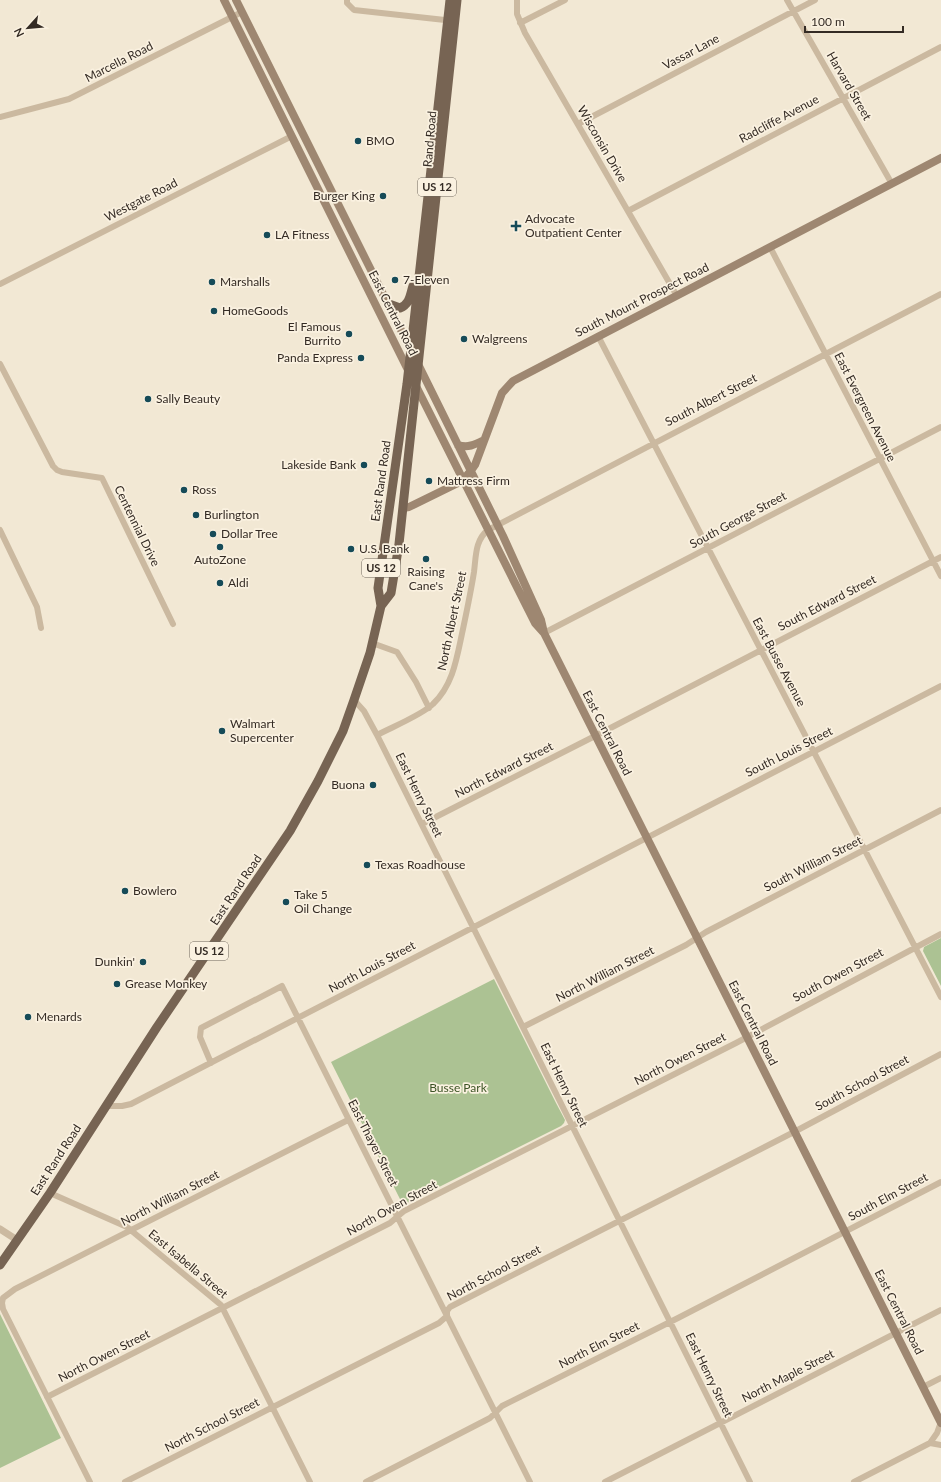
<svg xmlns="http://www.w3.org/2000/svg" width="941" height="1482" viewBox="0 0 941 1482" font-family="Lato,sans-serif">
<style>
.green{fill:#acc293}
.lines{fill:none;stroke-linecap:round;stroke-linejoin:round}
.minor{stroke:#cbb9a0;stroke-width:6}
.tertiary{stroke:#cbb9a0;stroke-width:7}
.secondary{stroke:#9e8771;stroke-width:8}
.primary{stroke:#776453;stroke-width:9}
.poi-dot{fill:#164b58;stroke:#faf1e0;stroke-width:1.5}
.labels{text-anchor:middle;stroke-width:3.5;stroke-linejoin:round;paint-order:stroke}
.shield{fill:#faf1e0;stroke:#6f665c;stroke-width:1}
.shield-label{font-size:11px;font-weight:bold;fill:#342b24}
.street-label{font-size:12px;fill:#342b24;stroke:#faf1e0}
.poi-label{font-size:12px;fill:#342b24;stroke:#faf1e0;text-anchor:start}
.park-label{font-size:12px;fill:#3d5426;stroke:#faf1e0}
</style>
<rect width="100%" height="100%" fill="#f2e8d4"/>
<path class="green" d="M941 938V986L923 951 924 947Z
M494 979 556 1103 565 1120 564 1123 561 1126 403 1205 331 1062Z
M0 1314 61 1438 0 1468Z"/>
<g class="lines">
<path class="minor" d="M347 0V3L354 10 445 20
M517 0V14L525 33 677 296
M787 0 892 184
M520 23 565 0
M0 117 69 99 242 12
M578 124 815 0
M628 211 941 47
M770 247 941 576
M0 284 292 136
M598 336 941 997
M0 364 53 466 57 470 62 472 102 478 173 624
M0 530 37 607 41 628
M544 633 941 427
M372 643 397 652 416 682 429 708
M354 700 364 711 377 735 750 1482
M377 735C392 727 422 715 433 704 454 684 457 656 463 629 467 610 471 591 474 572 476 557 475 540 488 530L941 294
M422 824 595 736 941 557
M523 1027 686 945 706 932 941 810
M211 1063 200 1037 201 1028 282 986 530 1482
M106 1106H122L131 1104 941 686
M50 1193 127 1227 221 1305 310 1482
M923 1387 941 1378
M47 1397 390 1223 404 1211 736 1043 941 934
M930 1443 941 1445
M90 1482 3 1309 2 1303 3 1298 15 1289 348 1120
M125 1482 439 1323 447 1316V1311L450 1307 794 1132 941 1054
M366 1482 490 1418 502 1406 678 1318 941 1182
M605 1482 941 1310
M854 1482 930 1443 937 1433 941 1422"/>
<path class="tertiary" d="M0 1229 17 1240"/>
<path class="secondary" d="M224 0 410 374
M236 0 411 350
M417 362 503 536 541 620 544 633 941 1423
M415 384 535 623 544 633
M458 445C468 448 474 445 484 440
M403 508 409 507 456 484C464 479 470 473 475 465L502 393 513 381 941 158"/>
<path class="primary" d="M389 304 400 308C410 304 410 295 413 286
M381 606 391 593 399 544 457 0
M0 1265 50 1193 157 1027 290 831 318 781 343 731 354 700 370 653 381 606 378 588 407 384 450 0"/>
</g>
<g class="poi-dot">
<circle cx="358" cy="141" r="4"/>
<circle cx="383" cy="196" r="4"/>
<path d="M514 220h4v4h4v4h-4v4h-4v-4h-4v-4h4z"/>
<circle cx="267" cy="235" r="4"/>
<circle cx="395" cy="280" r="4"/>
<circle cx="212" cy="282" r="4"/>
<circle cx="214" cy="311" r="4"/>
<circle cx="349" cy="334" r="4"/>
<circle cx="464" cy="339" r="4"/>
<circle cx="361" cy="358" r="4"/>
<circle cx="148" cy="399" r="4"/>
<circle cx="364" cy="465" r="4"/>
<circle cx="429" cy="481" r="4"/>
<circle cx="184" cy="490" r="4"/>
<circle cx="196" cy="515" r="4"/>
<circle cx="213" cy="534" r="4"/>
<circle cx="220" cy="547" r="4"/>
<circle cx="351" cy="549" r="4"/>
<circle cx="426" cy="559" r="4"/>
<circle cx="220" cy="583" r="4"/>
<circle cx="222" cy="731" r="4"/>
<circle cx="373" cy="785" r="4"/>
<circle cx="367" cy="865" r="4"/>
<circle cx="125" cy="891" r="4"/>
<circle cx="286" cy="902" r="4"/>
<circle cx="143" cy="962" r="4"/>
<circle cx="117" cy="984" r="4"/>
<circle cx="28" cy="1017" r="4"/>
</g>
<g class="labels">
<g class="shield">
<rect x="418" y="178" width="38" height="18" rx="3"/>
<rect x="362" y="559" width="38" height="18" rx="3"/>
<rect x="190" y="942" width="38" height="18" rx="3"/>
</g>
<g class="shield-label">
<text x="437" y="191">US 12</text>
<text x="381" y="572">US 12</text>
<text x="209" y="955">US 12</text>
</g>
<g class="street-label">
<text transform="translate(691 52) rotate(-28)" y="4">Vassar Lane</text>
<text transform="translate(119 62) rotate(-27)" y="4">Marcella Road</text>
<text transform="translate(849 86) rotate(60)" y="4">Harvard Street</text>
<text transform="translate(779 119) rotate(-28)" y="4">Radcliffe Avenue</text>
<text transform="translate(430 139) rotate(-85)" y="4">Rand Road</text>
<text transform="translate(602 144) rotate(60)" y="4">Wisconsin Drive</text>
<text transform="translate(141 200) rotate(-27)" y="4">Westgate Road</text>
<text transform="translate(642 300) rotate(-27)" y="4">South Mount Prospect Road</text>
<text transform="translate(393 313) rotate(63)" y="4">East Central Road</text>
<text transform="translate(711 400) rotate(-27)" y="4">South Albert Street</text>
<text transform="translate(865 407) rotate(63)" y="4">East Evergreen Avenue</text>
<text transform="translate(381 481) rotate(-82)" y="4">East Rand Road</text>
<text transform="translate(738 520) rotate(-28)" y="4">South George Street</text>
<text transform="translate(137 526) rotate(64)" y="4">Centennial Drive</text>
<text transform="translate(827 603) rotate(-27)" y="4">South Edward Street</text>
<text transform="translate(452 621) rotate(-78)" y="4">North Albert Street</text>
<text transform="translate(779 662) rotate(62)" y="4">East Busse Avenue</text>
<text transform="translate(607 733) rotate(63)" y="4">East Central Road</text>
<text transform="translate(789 752) rotate(-27)" y="4">South Louis Street</text>
<text transform="translate(504 770) rotate(-27)" y="4">North Edward Street</text>
<text transform="translate(419 795) rotate(64)" y="4">East Henry Street</text>
<text transform="translate(813 864) rotate(-27)" y="4">South William Street</text>
<text transform="translate(236 890) rotate(-56)" y="4">East Rand Road</text>
<text transform="translate(372 967) rotate(-28)" y="4">North Louis Street</text>
<text transform="translate(605 974) rotate(-27)" y="4">North William Street</text>
<text transform="translate(838 975) rotate(-28)" y="4">South Owen Street</text>
<text transform="translate(753 1023) rotate(63)" y="4">East Central Road</text>
<text transform="translate(680 1059) rotate(-27)" y="4">North Owen Street</text>
<text transform="translate(862 1083) rotate(-28)" y="4">South School Street</text>
<text transform="translate(564 1085) rotate(64)" y="4">East Henry Street</text>
<text transform="translate(373 1143) rotate(63)" y="4">East Thayer Street</text>
<text transform="translate(56 1160) rotate(-57)" y="4">East Rand Road</text>
<text transform="translate(888 1197) rotate(-28)" y="4">South Elm Street</text>
<text transform="translate(170 1198) rotate(-27)" y="4">North William Street</text>
<text transform="translate(392 1208) rotate(-29)" y="4">North Owen Street</text>
<text transform="translate(188 1264) rotate(40)" y="4">East Isabella Street</text>
<text transform="translate(494 1273) rotate(-28)" y="4">North School Street</text>
<text transform="translate(899 1312) rotate(63)" y="4">East Central Road</text>
<text transform="translate(599 1345) rotate(-27)" y="4">North Elm Street</text>
<text transform="translate(104 1356) rotate(-27)" y="4">North Owen Street</text>
<text transform="translate(709 1375) rotate(64)" y="4">East Henry Street</text>
<text transform="translate(788 1376) rotate(-27)" y="4">North Maple Street</text>
<text transform="translate(212 1425) rotate(-27)" y="4">North School Street</text>
</g>
<g class="poi-label">
<text x="366" y="145">BMO</text>
<text x="375" y="200" text-anchor="end">Burger King</text>
<text x="525" y="223">Advocate<tspan x="525" dy="14">Outpatient Center</tspan></text>
<text x="275" y="239">LA Fitness</text>
<text x="403" y="284">7-Eleven</text>
<text x="220" y="286">Marshalls</text>
<text x="222" y="315">HomeGoods</text>
<text x="341" y="331" text-anchor="end">El Famous<tspan x="341" dy="14">Burrito</tspan></text>
<text x="472" y="343">Walgreens</text>
<text x="353" y="362" text-anchor="end">Panda Express</text>
<text x="156" y="403">Sally Beauty</text>
<text x="356" y="469" text-anchor="end">Lakeside Bank</text>
<text x="437" y="485">Mattress Firm</text>
<text x="192" y="494">Ross</text>
<text x="204" y="519">Burlington</text>
<text x="221" y="538">Dollar Tree</text>
<text x="359" y="553">U.S. Bank</text>
<text x="220" y="564" text-anchor="middle">AutoZone</text>
<text x="426" y="576" text-anchor="middle">Raising<tspan x="426" dy="14">Cane's</tspan></text>
<text x="228" y="587">Aldi</text>
<text x="230" y="728">Walmart<tspan x="230" dy="14">Supercenter</tspan></text>
<text x="365" y="789" text-anchor="end">Buona</text>
<text x="375" y="869">Texas Roadhouse</text>
<text x="133" y="895">Bowlero</text>
<text x="294" y="899">Take 5<tspan x="294" dy="14">Oil Change</tspan></text>
<text x="135" y="966" text-anchor="end">Dunkin'</text>
<text x="125" y="988">Grease Monkey</text>
<text x="36" y="1021">Menards</text>
</g>
<g class="park-label">
<text x="458" y="1092">Busse Park</text>
</g>
</g>
<g transform="translate(28 28) rotate(243)" stroke="#faf1e0" stroke-width="3" paint-order="stroke">
<path d="M0-3L7 15L0 10L-7 15Z" fill="#342b24"/>
<text y="-6" font-size="11" font-weight="bold" text-anchor="middle" fill="#342b24">N</text>
</g>
<path d="M805 26v6h98v-6" fill="none" stroke="#342b24" stroke-width="2"/>
<text x="811" y="26" font-size="12" fill="#342b24" stroke="#faf1e0" stroke-width="3" paint-order="stroke">100 m</text>
</svg>
